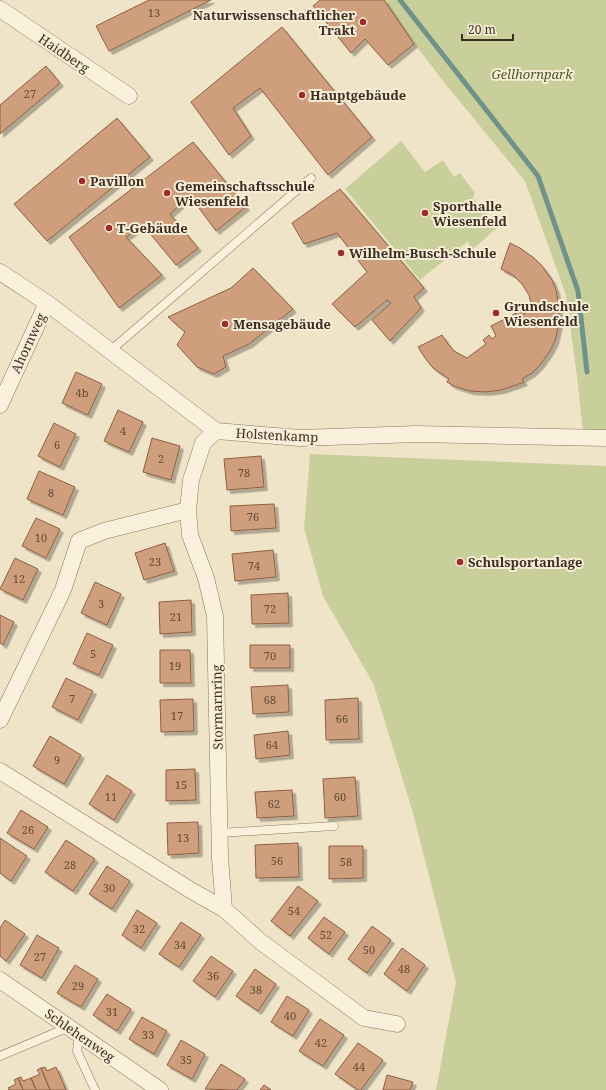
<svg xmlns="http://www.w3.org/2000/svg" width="606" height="1090" viewBox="0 0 606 1090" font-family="'Noto Serif',serif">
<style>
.green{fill:#c9cf9b}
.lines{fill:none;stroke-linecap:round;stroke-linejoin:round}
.stream{stroke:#6f938a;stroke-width:5}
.building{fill:#cf9f7d;stroke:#8d5f41;filter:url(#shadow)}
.service-casing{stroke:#8d765c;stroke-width:9}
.minor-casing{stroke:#8d765c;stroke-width:17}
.service{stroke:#faf1dc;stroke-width:8}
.minor{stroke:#faf1dc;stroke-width:16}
.poi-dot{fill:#9e2a2b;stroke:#f7eed8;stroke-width:1.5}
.labels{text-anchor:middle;stroke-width:4;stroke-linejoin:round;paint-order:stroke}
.number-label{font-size:11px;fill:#624a37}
.poi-label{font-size:13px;font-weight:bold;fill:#3d2e20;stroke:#f7eed8;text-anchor:start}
.street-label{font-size:13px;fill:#3d2e20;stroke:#f7eed8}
.park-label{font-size:13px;font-style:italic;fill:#4d5a26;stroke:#f7eed8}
</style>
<defs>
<filter id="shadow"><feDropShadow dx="3.5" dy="3.5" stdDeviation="0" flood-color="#0004"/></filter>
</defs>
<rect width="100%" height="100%" fill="#f0e4c8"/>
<path class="green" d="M382 0H606V433L583 432 577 376 566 295 525 181 443 81 389 10Z
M401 141 425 172 443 160 454 177 460 173 475 193 473 198 498 227 471 251 468 241 420 280 345 189Z
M310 454 606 466V1090H436L456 982 413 813 373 683 323 596 304 528Z"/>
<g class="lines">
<path class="stream" d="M400 0 538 176 578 291 587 372"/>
</g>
<path class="building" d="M149 0H211L109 51 96 26Z
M320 0H384L414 44 388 65 365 39 351 53 313 6Z
M282 27 372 137 328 175 260 88 233 108 251 136 229 155 191 102Z
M46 66 60 83 0 134V105Z
M117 118 150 157 47 241 14 204Z
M193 142 246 207 216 231 190 196 170 214 198 248 176 265 143 225 126 237 162 275 119 308 69 237Z
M340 189 424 288 414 297 421 308 390 341 372 320 391 303 387 300 355 327 332 304 367 272 337 233 304 244 292 223Z
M510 243 520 248 534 258 542 266 552 280 556 290 559 307V324L555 341 550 351 540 365 532 373 522 379 524 382 516 385 501 390 486 392 470 391 454 386 447 382 449 379 433 368 425 358 418 347 442 335 448 344 454 351 467 358 486 344 483 340 489 335 492 339 496 336 491 326 522 310 524 314 532 308 529 295 522 284 513 275 501 269Z
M253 268 293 309 249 344 223 356 226 367 214 374 197 367 177 345 185 332 168 317 231 288Z
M76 372 102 384 88 415 62 403Z
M118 410 143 422 129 452 104 441Z
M54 423 76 434 60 467 38 456Z
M152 438 180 446 171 480 143 472Z
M261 456 264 487 227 490 224 459Z
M39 471 75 487 63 515 27 499Z
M274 504 276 528 231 531 230 506Z
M36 518 60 529 46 558 22 546Z
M165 543 174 571 144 580 135 553Z
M273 550 276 577 235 581 232 554Z
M15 558 38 569 23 600 0 589Z
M95 582 121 594 107 625 81 613Z
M288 593 289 623 252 624 251 595Z
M191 600 192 632 160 634 159 602Z
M0 615 14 622 3 645 0 643Z
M87 633 113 645 99 675 73 664Z
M250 645H290V668H250Z
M160 650H190L191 683H160Z
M66 678 93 691 78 720 52 707Z
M288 685 289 712 253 714 251 687Z
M358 698 359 739 326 740 325 700Z
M193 699 194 731 161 732 160 700Z
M288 731 290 755 256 759 254 735Z
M50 736 81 755 64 784 33 766Z
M195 769 196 800 166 801V770Z
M107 775 132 791 114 820 89 804Z
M355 777 358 816 325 818 323 779Z
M292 790 294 816 257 818 255 792Z
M21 810 48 827 34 849 7 833Z
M198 822 199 853 168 855 167 823Z
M0 838 27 856 11 881 0 873Z
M66 840 95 859 73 891 45 872Z
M298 843 299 877 256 878 255 845Z
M329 846H363V878L329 879Z
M107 866 130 881 112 909 89 894Z
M298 886 318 901 290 936 271 921Z
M137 910 157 923 141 948 122 935Z
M324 917 345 932 329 954 308 938Z
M5 920 25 934 6 961 0 956V928Z
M181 922 201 935 179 967 159 954Z
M372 926 391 940 367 973 348 959Z
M37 935 59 948 42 978 20 965Z
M402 948 425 965 407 991 384 974Z
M211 956 233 971 215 997 193 981Z
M75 965 98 979 81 1007 57 993Z
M255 969 276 984 258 1011 236 996Z
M107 994 131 1009 117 1031 93 1015Z
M287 996 309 1010 293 1036 271 1022Z
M142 1017 167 1031 154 1054 129 1039Z
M320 1019 344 1035 323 1066 299 1051Z
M181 1040 205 1054 192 1079 167 1065Z
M358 1043 383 1060 361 1090H358L335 1074Z
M221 1064 245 1079 237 1090 205 1089Z
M45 1067 47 1071 56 1067 66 1090H50L41 1068Z
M41 1068 50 1090H36L31 1078 40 1074 37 1070Z
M387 1075 413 1082 410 1090H383Z
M21 1077 23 1081 31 1078 36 1090H23L18 1078Z
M18 1078 23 1090H9L8 1088 16 1084 14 1080Z
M264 1085 271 1090H260Z"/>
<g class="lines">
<g class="service-casing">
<path id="service" d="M110 351 311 178
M219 833 334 826
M82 1036 78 1043 77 1051 95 1090
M0 1056 69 1027"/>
</g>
<g class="minor-casing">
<path id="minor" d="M0 9 129 96
M0 272 47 303 216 431 300 438 417 434 606 438
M0 405 47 303
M216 431 203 443 191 480 188 510 190 535 206 578 215 616 220 858 224 909 261 942 364 1018 397 1024
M0 720 63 590 79 541 104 531 188 510
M0 771 192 891 224 909
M0 980 160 1090"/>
</g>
<use href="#service" class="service"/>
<use href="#minor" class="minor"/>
</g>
<g class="poi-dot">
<circle cx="363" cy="22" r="4"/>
<circle cx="302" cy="95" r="4"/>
<circle cx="82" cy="181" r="4"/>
<circle cx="167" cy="193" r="4"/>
<circle cx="425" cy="213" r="4"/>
<circle cx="109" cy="228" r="4"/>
<circle cx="341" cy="253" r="4"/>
<circle cx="496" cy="313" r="4"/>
<circle cx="225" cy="324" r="4"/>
<circle cx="460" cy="562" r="4"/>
</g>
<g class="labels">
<g class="number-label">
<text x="154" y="17">13</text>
<text x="30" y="98">27</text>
<text x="82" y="397">4b</text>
<text x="123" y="435">4</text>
<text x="57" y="449">6</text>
<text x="161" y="463">2</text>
<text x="244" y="477">78</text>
<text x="51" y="497">8</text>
<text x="253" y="521">76</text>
<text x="41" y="542">10</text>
<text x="155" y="566">23</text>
<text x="254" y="570">74</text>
<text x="19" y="583">12</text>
<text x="101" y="608">3</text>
<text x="270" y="613">72</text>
<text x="176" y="621">21</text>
<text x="93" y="658">5</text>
<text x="270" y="660">70</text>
<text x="175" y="670">19</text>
<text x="72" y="703">7</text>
<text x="270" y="704">68</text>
<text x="177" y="720">17</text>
<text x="342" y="723">66</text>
<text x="272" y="749">64</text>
<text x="57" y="764">9</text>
<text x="181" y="789">15</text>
<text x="111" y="801">11</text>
<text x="340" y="801">60</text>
<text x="274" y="808">62</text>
<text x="28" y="834">26</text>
<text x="183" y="842">13</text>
<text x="277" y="865">56</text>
<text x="346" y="866">58</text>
<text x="70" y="869">28</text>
<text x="109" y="892">30</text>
<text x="294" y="915">54</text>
<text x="139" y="933">32</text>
<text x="326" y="939">52</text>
<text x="180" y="949">34</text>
<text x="369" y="954">50</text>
<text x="40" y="961">27</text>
<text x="404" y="973">48</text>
<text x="213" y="980">36</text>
<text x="78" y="990">29</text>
<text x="256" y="994">38</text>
<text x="112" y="1016">31</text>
<text x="290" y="1020">40</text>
<text x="148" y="1039">33</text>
<text x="321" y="1047">42</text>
<text x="186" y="1064">35</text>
<text x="359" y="1071">44</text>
</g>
<g class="poi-label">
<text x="355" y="20" text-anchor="end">Naturwissenschaftlicher<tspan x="355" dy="15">Trakt</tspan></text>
<text x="310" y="100">Hauptgebäude</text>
<text x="90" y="186">Pavillon</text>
<text x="175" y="191">Gemeinschaftsschule<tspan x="175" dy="15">Wiesenfeld</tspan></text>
<text x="433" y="211">Sporthalle<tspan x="433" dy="15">Wiesenfeld</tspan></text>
<text x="117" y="233">T-Gebäude</text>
<text x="349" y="258">Wilhelm-Busch-Schule</text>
<text x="504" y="311">Grundschule<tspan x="504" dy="15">Wiesenfeld</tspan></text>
<text x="233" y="329">Mensagebäude</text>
<text x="468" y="567">Schulsportanlage</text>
</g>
<g class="street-label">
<text transform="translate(64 53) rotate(34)" y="5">Haidberg</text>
<text transform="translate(28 343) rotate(-65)" y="5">Ahornweg</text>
<text transform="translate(277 435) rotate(3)" y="5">Holstenkamp</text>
<text transform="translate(217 707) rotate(-91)" y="5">Stormarnring</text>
<text transform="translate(80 1035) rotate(35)" y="5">Schlehenweg</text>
</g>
<g class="park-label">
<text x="532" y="79">Gellhornpark</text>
</g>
</g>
<path d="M462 34v6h51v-6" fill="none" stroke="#3d2e20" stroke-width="2"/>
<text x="468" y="34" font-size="12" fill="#3d2e20" stroke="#f7eed8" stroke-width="3" paint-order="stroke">20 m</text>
</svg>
